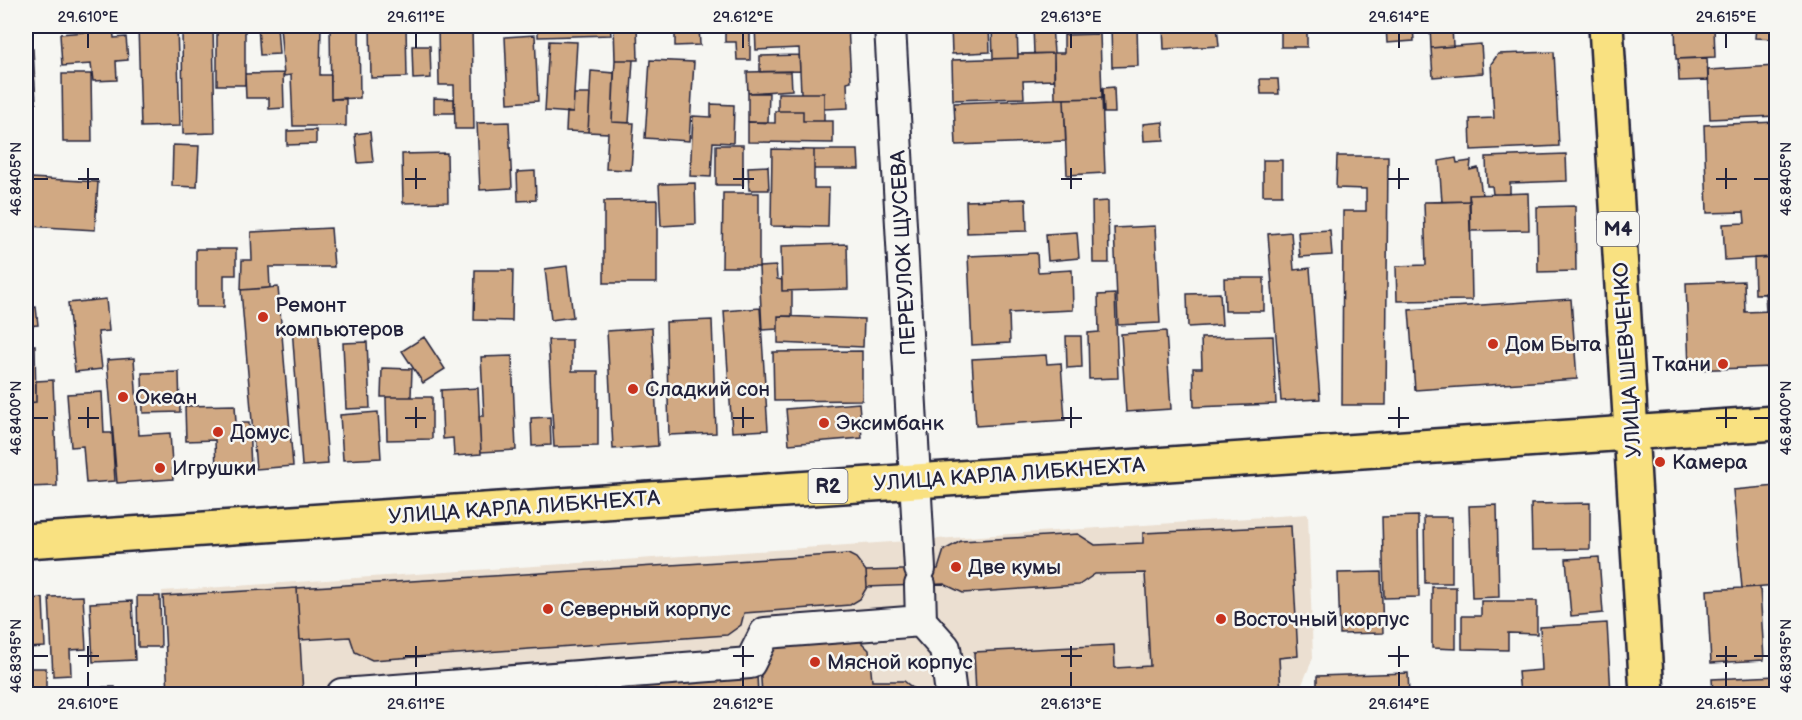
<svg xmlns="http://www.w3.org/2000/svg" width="1802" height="720" viewBox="0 0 1802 720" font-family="'Balsamiq Sans',sans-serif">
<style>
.built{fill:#ebdfd1}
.building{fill:#d1a983;stroke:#22223b;stroke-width:1.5}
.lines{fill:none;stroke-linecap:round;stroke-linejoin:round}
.minor-casing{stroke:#22223b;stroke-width:34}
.major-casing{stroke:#22223b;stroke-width:38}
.highway-casing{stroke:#22223b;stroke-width:38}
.minor{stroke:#f6f6f2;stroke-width:30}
.major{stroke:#f9e181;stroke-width:33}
.highway{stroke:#f9e181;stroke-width:33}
.ticks{fill:none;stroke:#22223b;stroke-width:2}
.poi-dot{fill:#c8321e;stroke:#f6f6f2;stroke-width:2}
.labels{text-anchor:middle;stroke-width:5;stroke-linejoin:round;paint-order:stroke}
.shield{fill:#f6f6f2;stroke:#626272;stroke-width:1.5}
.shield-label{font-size:20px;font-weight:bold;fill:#22223b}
.street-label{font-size:21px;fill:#22223b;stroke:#f6f6f2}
.poi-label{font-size:21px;fill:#22223b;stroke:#f6f6f2;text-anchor:start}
.neatline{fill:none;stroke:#22223b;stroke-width:2}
.ticks-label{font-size:15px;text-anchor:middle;fill:#22223b}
</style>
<rect width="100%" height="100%" fill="#f6f6f2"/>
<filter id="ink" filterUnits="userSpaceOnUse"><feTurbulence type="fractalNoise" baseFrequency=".0167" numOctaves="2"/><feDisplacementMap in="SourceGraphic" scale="12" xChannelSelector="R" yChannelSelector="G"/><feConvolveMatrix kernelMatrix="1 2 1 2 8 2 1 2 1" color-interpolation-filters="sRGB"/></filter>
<g filter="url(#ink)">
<path class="built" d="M1308 514 1313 658 1298 694H168L162 591Z"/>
<path class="building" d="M84 26H113L114 38 126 37 128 60 116 61 117 80 93 81 91 64 62 66 60 34 84 32Z
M138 26H177L180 126 141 127Z
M182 26H213L215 133 183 134Z
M217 26H245V85H217Z
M258 26H277L279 54 260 55Z
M280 26H321L320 75H331V99L346 98V126H293L291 75 284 76Z
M330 26H359L360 98 331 99Z
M370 26H406L407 77 371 78Z
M438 26H472L474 129H455L454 85H439Z
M538 26H610L611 35 538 37Z
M614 26H637L638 60H615Z
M675 26H699L700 45 675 46Z
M725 26H750V60H737L736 42H725Z
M755 26H848L851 81 847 82 848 108 824 109V93H801L799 48 756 50Z
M951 26H989L990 52 952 54Z
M992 26H1017L1018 58 993 59Z
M1033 26H1052L1054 53 1034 54Z
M1111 26H1137L1138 66 1112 67Z
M1163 26H1217L1219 46 1164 49Z
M1251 26H1281V30H1251Z
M1281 26H1307V47H1281Z
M1340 26H1376L1377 28H1340Z
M1386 26H1413L1414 41 1387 43Z
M1430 26H1452L1453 46 1431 48Z
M1472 26H1527L1528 29 1472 32Z
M1675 26H1714L1715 57 1676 59Z
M1756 26H1776V39L1755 38Z
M1100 34 1102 98 1055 99 1054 53H1064V35Z
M535 35 538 101 508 103 505 37Z
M549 41 577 42 573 113 545 111Z
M1481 44 1483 73 1433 77 1431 48Z
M412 46H430L431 78 413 79Z
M26 49H33L36 103 26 104Z
M1554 52 1559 146 1471 150 1470 119 1494 118 1491 64 1498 54Z
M1054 53V80L1023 81 1024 98 953 100 952 60 1018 58V54Z
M799 55 800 71 760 72V56Z
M1707 58 1708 80 1679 81 1678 59Z
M615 60H633L629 123 612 122Z
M650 60 694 62 689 141 645 138Z
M1776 66V116L1710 119 1708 70Z
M591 71 614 73 612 122 634 123 631 170 606 169 608 133 588 132Z
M791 71 792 90 748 93 747 72Z
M283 73 284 108 269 109V98H246L245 74Z
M62 74H91L92 142H63Z
M1260 79H1278L1279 94H1261Z
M1114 87 1115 113H1104L1103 88Z
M748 93H769L768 122H748Z
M778 93H824V121H803V111H778Z
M574 94H590L588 132 566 131 567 112 573 113Z
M434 98 454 99V113H434Z
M1102 98 1105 173 1067 175 1064 99Z
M1055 99H1064L1066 141 956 145 954 103Z
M711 104 734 105 733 143 713 142 711 177 690 176 693 116 711 117Z
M775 111H803V121H833V143L748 142V122L775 123Z
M509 122 512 188 480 190 477 123Z
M1163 122 1164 140 1144 141 1143 124Z
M1776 122V257L1725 260 1723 224 1745 223 1744 212 1707 213 1704 125Z
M316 130V144L287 145V131Z
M370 132 373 162 358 163 355 134Z
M173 145 199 146 197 187 172 186Z
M716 145H743V185H716Z
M772 149 814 150V188H829L828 227 771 226Z
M814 150H858L859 169H814Z
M447 153 448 202 403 203 402 154Z
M1566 154 1567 181 1510 183V194H1493L1492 186H1487L1486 157Z
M1337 156H1388L1386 405H1342L1343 211H1366V189L1336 188Z
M1456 158 1457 163 1471 161 1470 170 1478 168 1482 195H1469L1470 201 1442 202 1439 161Z
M1263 160H1282V195H1263Z
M768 166 769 190H749L748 167Z
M535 171 536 200 518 201 517 172Z
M31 178 98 182 95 230 28 226Z
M695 183 696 224 661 226 659 184Z
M723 193H759V267H722Z
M1528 193 1529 230 1470 231 1469 195Z
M1026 199 1027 231 967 233 966 201Z
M657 200V283H604V201Z
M1108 201 1109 263H1093L1092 202Z
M1470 201 1472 300 1397 301 1396 266 1426 265 1424 202Z
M1575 206 1576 271 1538 272 1537 207Z
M1155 226 1160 323 1118 325 1114 228Z
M331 228 334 267H269L270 288 241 290 242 260H252L251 232Z
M1330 230 1332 255 1300 257 1298 232Z
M1077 232 1079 258 1048 261 1046 234Z
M1291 232 1294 270 1310 268 1320 399 1281 401 1268 234Z
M847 244 848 289 782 291 781 246Z
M196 249H236V275H224V307H196Z
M1037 253 1038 272 1072 270 1073 310 1009 313 1010 343 972 345 968 256Z
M1776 257V293L1755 294 1754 258Z
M567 266 573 317 551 320 545 269Z
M776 266 777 279 782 280V291H792V316H778V329L762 330 759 267Z
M475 270H513L512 321 474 320Z
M1224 278H1264V311H1225Z
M1744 281 1745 312 1771 311 1773 367 1689 370 1686 283Z
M278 287 293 466 256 469 241 290Z
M1220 293 1222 325 1188 327 1187 294Z
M1765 293H1776V366L1773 367 1771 311H1766Z
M1115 294 1118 378 1089 379 1088 333 1099 332 1098 295Z
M106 299 109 331 98 332 102 369 75 372 68 303Z
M1571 299 1577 379 1415 390 1409 310Z
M36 307 38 325 26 326V308Z
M760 308 768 430 732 432 724 311Z
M778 316 864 319 863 347 778 343Z
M712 320 716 433 669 435 666 322Z
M318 325 328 464 302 466 292 327Z
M652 328 658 446 613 449 607 331Z
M1166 331 1171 409 1126 412 1121 334Z
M1066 336H1081L1082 367 1067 368Z
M1273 336 1276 404 1194 407 1193 368H1202L1201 338Z
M424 337 445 369 423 383 402 351Z
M548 340H572V371H598V446L554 447Z
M367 342 370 408 346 409 343 343Z
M26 345H35L36 402 26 403Z
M862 351V400L774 401 773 352Z
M1046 355 1047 364 1061 363 1065 420 976 426 972 359Z
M512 356 516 450 481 452 479 416H484L481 357Z
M134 358 139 435 170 433 173 479 117 483 107 360Z
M382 368 412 369 411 397H381Z
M179 372 180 412 143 413 142 373Z
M53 380 57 486 26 487V403L36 402V381Z
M478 388 481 454 454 456 453 438 443 439 441 390Z
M102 392 104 433H112L115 481 86 483 83 446 71 447 67 394Z
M386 397H432V439L387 440Z
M859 403 862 438 789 444 786 409Z
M235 405 236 423H249L251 470 216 471 215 440 186 441 185 406Z
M378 412 381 458 343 460 340 415Z
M550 417 551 445 532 446 531 418Z
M1776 486V585L1742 588 1733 490Z
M1590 503V549L1532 550 1531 504Z
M1497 505 1499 597 1472 598 1469 506Z
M1418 516 1419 597 1384 598 1382 517Z
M1424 517H1452V583H1425Z
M1291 526 1298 656 1279 658 1281 694H976L974 652 1114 645 1115 668 1150 666 1145 573 1095 574 1079 585 963 593 944 584 867 587 866 571 938 569 944 550 961 541 1078 534 1095 545 1143 543V533Z
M848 554 856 558 866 571 867 587 860 599 850 605 744 613 741 625 727 635 372 660 355 652 350 637 300 640 297 588Z
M1599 557 1603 613 1571 616 1566 559Z
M1381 572 1383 633 1340 634 1338 573Z
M1432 587H1456V649L1432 648Z
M1760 587 1764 660 1711 663 1707 590Z
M297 588 303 694H168L163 596Z
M1770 590H1776V623H1772Z
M83 596 86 649 70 650 71 675 53 676 49 597Z
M137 596H160L161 647H138Z
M43 598 45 647 26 648V599Z
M132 601 135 660 93 662 90 603Z
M1481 601H1537V634L1508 633V650L1462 649V616H1481Z
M1607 623 1611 694H1520L1518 672 1542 670 1540 627Z
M856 637 869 650 872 681H904L920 694H762L760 665 766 646Z
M26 668H46V694H26Z
M1408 673 1409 694H1317V676Z
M757 676 758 694H471Z
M1776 676V694H1713L1712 679Z
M103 687H115V694H98Z"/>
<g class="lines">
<g class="minor-casing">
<path id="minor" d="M890 26 920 569
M920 585 921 621 945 648 951 694
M342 694 750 663 765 633 921 621"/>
</g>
<g class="major-casing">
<path id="major" d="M1631 432 1647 694
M26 541 1776 423"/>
</g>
<g class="highway-casing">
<path id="highway" d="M1606 26 1631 432"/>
</g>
<use href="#minor" class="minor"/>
<use href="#major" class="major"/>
<use href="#highway" class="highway"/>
</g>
</g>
<path class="ticks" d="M88 33V48M416 33V48M743 33V48M1071 33V48M1399 33V48M1726 33V48M88 168V189M416 168V189M743 168V189M1071 168V189M1399 168V189M1726 168V189M33 179H48M78 179H99M405 179H426M733 179H754M1061 179H1082M1388 179H1409M1716 179H1737M1754 179H1769M88 407V428M416 407V428M743 407V428M1071 407V428M1399 407V428M1726 407V428M33 418H48M78 418H99M405 418H426M733 418H754M1061 418H1082M1388 418H1409M1716 418H1737M1754 418H1769M88 646V667M416 646V667M743 646V667M1071 646V667M1399 646V667M1726 646V667M33 656H48M78 656H99M405 656H426M733 656H754M1061 656H1082M1388 656H1409M1716 656H1737M1754 656H1769M88 672V687M416 672V687M743 672V687M1071 672V687M1399 672V687M1726 672V687"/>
<g class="poi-dot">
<circle cx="263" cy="317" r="6"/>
<circle cx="1493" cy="344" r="6"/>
<circle cx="1723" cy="364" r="6"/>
<circle cx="633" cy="389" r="6"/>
<circle cx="123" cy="397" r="6"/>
<circle cx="824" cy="423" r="6"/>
<circle cx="218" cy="432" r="6"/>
<circle cx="1660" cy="462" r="6"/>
<circle cx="160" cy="468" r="6"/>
<circle cx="956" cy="567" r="6"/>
<circle cx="548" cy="609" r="6"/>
<circle cx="1221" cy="619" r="6"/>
<circle cx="815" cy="662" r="6"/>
</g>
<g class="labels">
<g class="shield">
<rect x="1597" y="212" width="42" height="34" rx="4.5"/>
<rect x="808.5" y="469" width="39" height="34" rx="4.5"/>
</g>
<g class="shield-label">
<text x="1618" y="236">M4</text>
<text x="828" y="493">R2</text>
</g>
<g class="street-label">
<text transform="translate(903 253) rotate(-93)" y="7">ПЕРЕУЛОК ЩУСЕВА</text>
<text transform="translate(1627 360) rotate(-94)" y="7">УЛИЦА ШЕВЧЕНКО</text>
<text transform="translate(1009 474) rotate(-4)" y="7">УЛИЦА КАРЛА ЛИБКНЕХТА</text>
<text transform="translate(524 507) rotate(-4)" y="7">УЛИЦА КАРЛА ЛИБКНЕХТА</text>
</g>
<g class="poi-label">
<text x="275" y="312">Ремонт<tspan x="275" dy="24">компьютеров</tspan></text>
<text x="1505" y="351">Дом Быта</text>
<text x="1711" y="371" text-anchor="end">Ткани</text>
<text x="645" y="396">Сладкий сон</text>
<text x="135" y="404">Океан</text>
<text x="836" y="430">Эксимбанк</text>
<text x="230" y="439">Домус</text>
<text x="1672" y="469">Камера</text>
<text x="172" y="475">Игрушки</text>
<text x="968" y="574">Две кумы</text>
<text x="560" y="616">Северный корпус</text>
<text x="1233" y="626">Восточный корпус</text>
<text x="827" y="669">Мясной корпус</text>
</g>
</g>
<rect width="1802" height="720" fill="none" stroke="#f6f6f2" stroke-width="66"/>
<rect x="33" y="33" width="1736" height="654" class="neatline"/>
<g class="ticks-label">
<text x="88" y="22">29.610°E</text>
<text x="416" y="22">29.611°E</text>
<text x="743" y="22">29.612°E</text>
<text x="1071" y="22">29.613°E</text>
<text x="1399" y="22">29.614°E</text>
<text x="1726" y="22">29.615°E</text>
<text transform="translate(16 179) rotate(-90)" y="5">46.8405°N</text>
<text transform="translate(1786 179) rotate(-90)" y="5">46.8405°N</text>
<text transform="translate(16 418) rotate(-90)" y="5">46.8400°N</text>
<text transform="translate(1786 418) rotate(-90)" y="5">46.8400°N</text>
<text transform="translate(16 656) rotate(-90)" y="5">46.8395°N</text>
<text transform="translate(1786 656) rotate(-90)" y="5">46.8395°N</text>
<text x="88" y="709">29.610°E</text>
<text x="416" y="709">29.611°E</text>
<text x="743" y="709">29.612°E</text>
<text x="1071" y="709">29.613°E</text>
<text x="1399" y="709">29.614°E</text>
<text x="1726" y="709">29.615°E</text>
</g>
</svg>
